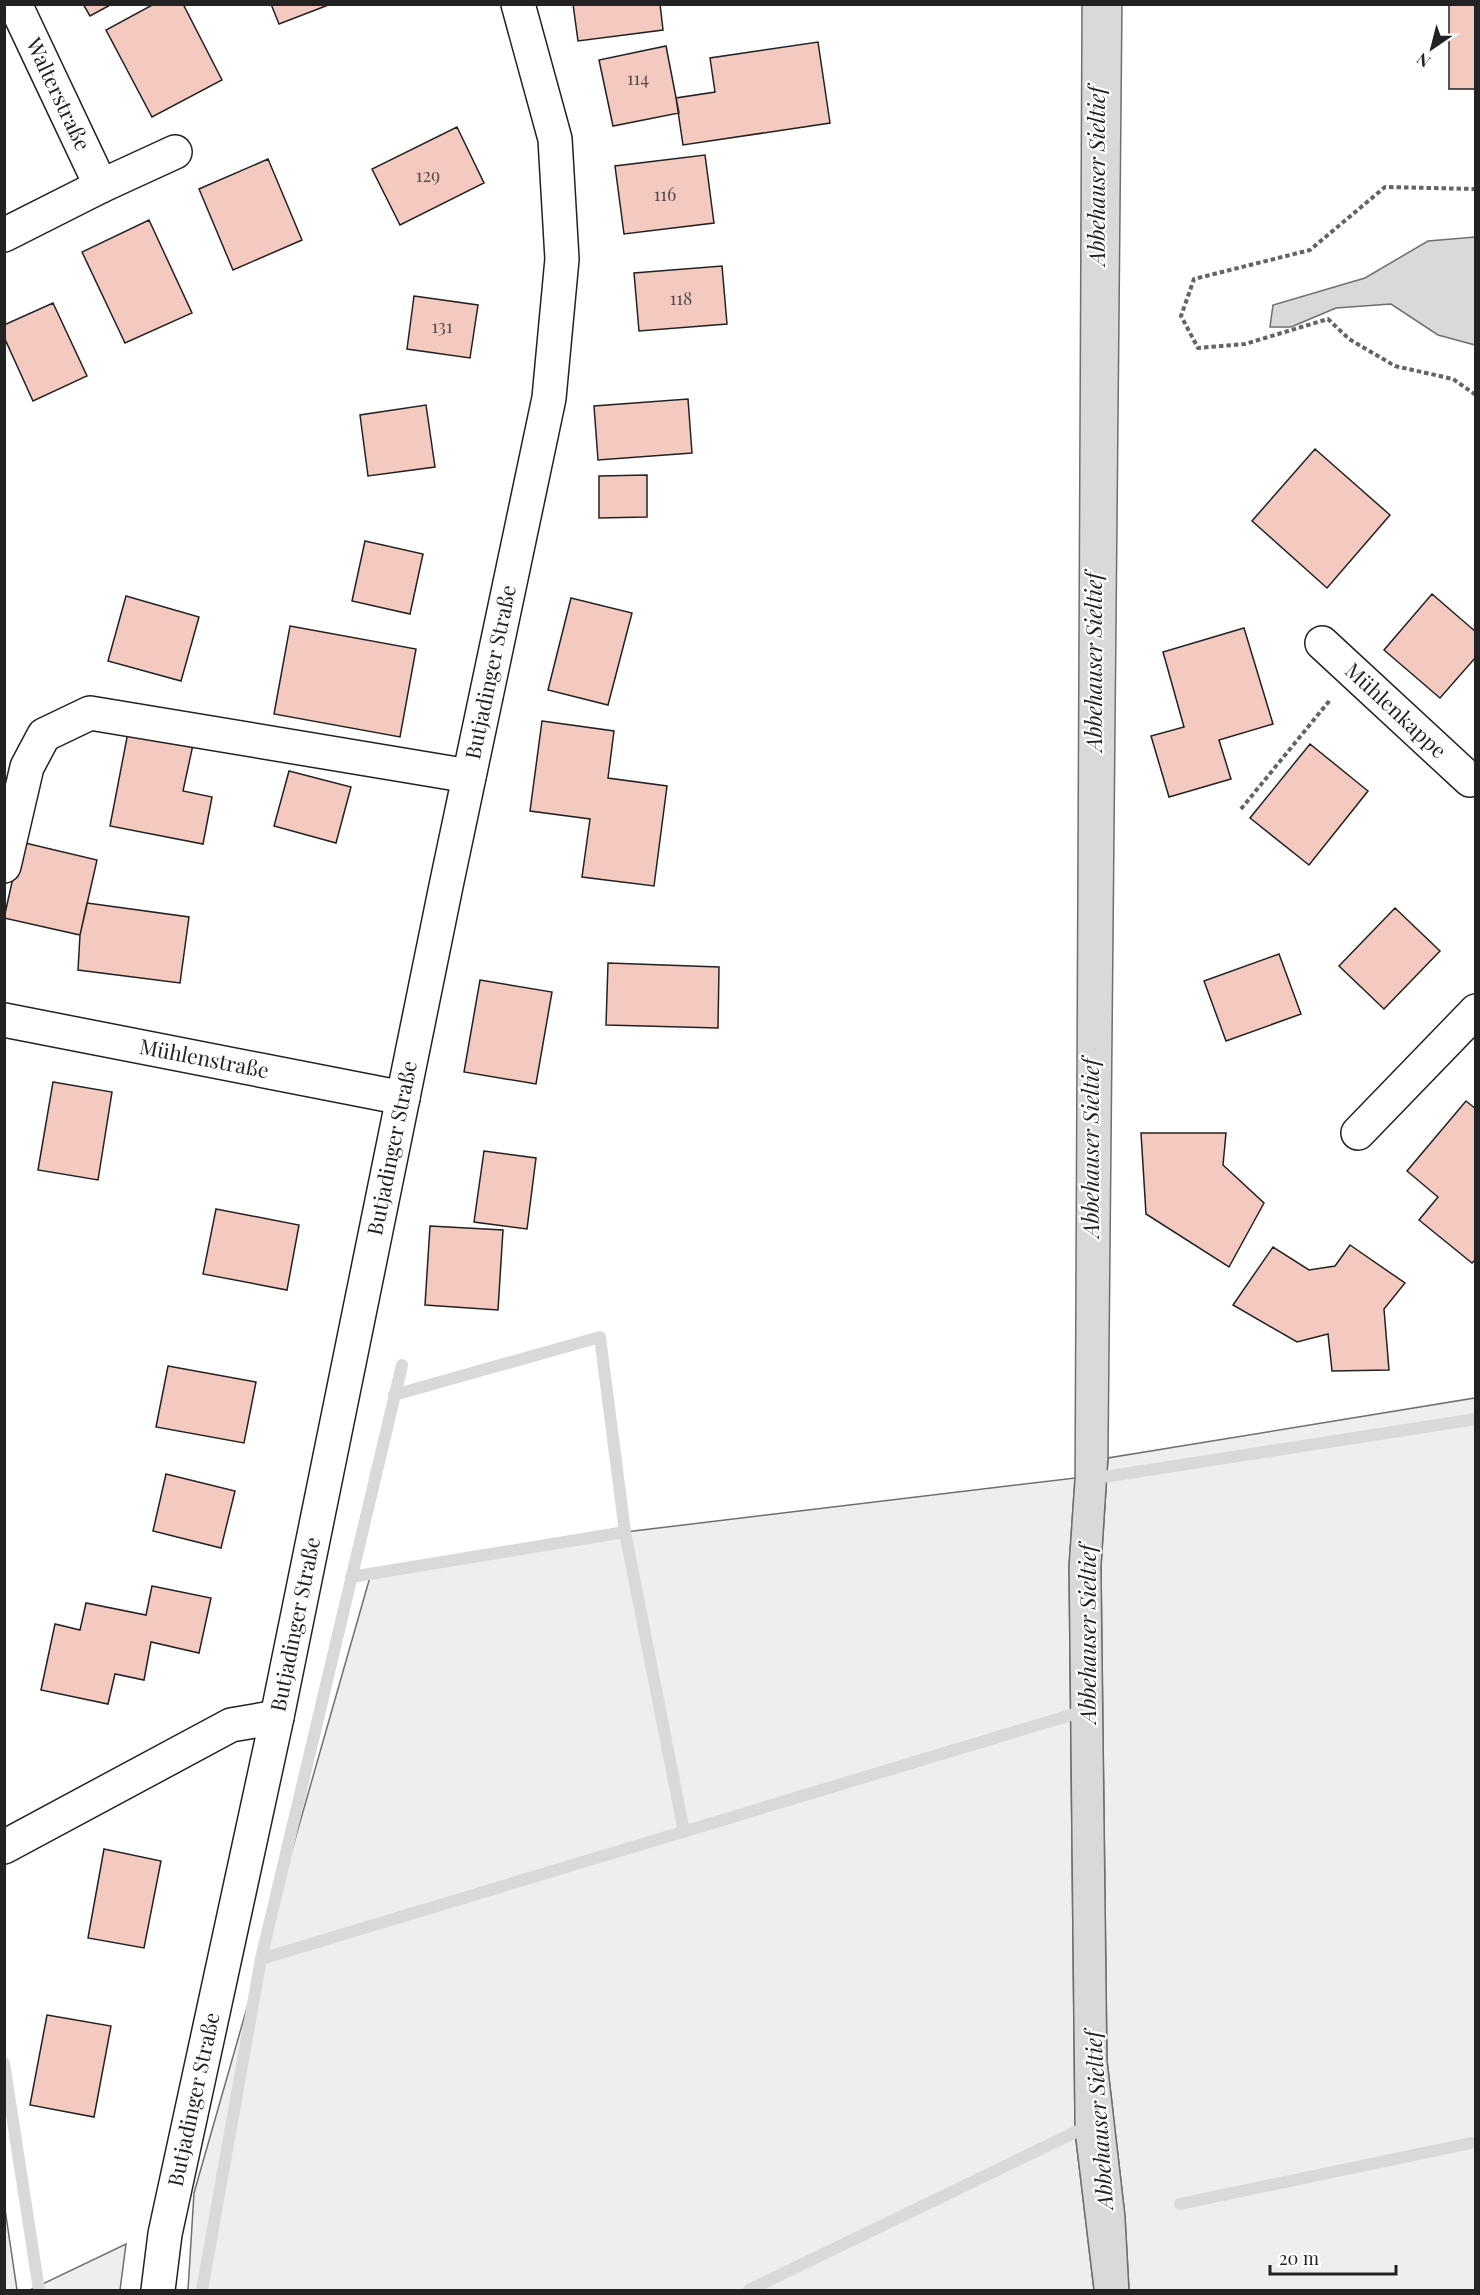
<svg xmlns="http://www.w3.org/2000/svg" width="1480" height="2295" viewBox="0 0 1480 2295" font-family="'Playfair Display',serif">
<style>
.green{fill:#eee;stroke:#6f6f6f;stroke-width:1.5}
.water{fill:#d9d9d9;stroke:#6f6f6f;stroke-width:1.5}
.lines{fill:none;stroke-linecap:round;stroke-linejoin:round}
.stream{stroke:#d9d9d9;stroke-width:12}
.building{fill:#f3c9c0;stroke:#222;stroke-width:1.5}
.minor-casing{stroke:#222;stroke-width:36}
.major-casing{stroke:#222;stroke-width:36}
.path{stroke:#646464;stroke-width:4;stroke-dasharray:4.5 3;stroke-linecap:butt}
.minor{stroke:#fff;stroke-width:33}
.major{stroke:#fff;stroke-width:33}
.labels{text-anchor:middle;stroke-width:4.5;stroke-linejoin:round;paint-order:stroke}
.number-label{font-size:18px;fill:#564c4a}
.street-label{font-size:21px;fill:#222;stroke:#fff}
.water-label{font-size:22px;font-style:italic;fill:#222;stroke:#fff}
</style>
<rect width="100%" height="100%" fill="#fff"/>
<path class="green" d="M1475 1398V2290H1129L1125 2216 1107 2060 1101 1567 1108 1458Z
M1075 1478 1069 1566 1075 2132 1094 2290H188L194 2193 372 1570 625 1532Z
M4 2209H5L17 2290H5Z
M126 2244 120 2290H30Z"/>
<path class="water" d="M1122 4 1108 1458 1101 1567 1107 2060 1125 2216 1129 2290H1094L1075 2132 1069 1566 1075 1478 1082 5Z
M1475 237V345L1438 335 1391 304 1336 308 1291 327H1270L1273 305 1365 278 1428 241Z"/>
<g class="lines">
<path class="stream" d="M394 1395 600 1337 625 1532 684 1832
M1091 1479 1476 1419
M351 1577 625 1532
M261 1959 1084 1711
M4 2063 39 2290
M1180 2204 1476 2142
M202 2290 261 1959 402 1365
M749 2290 1088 2126"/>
</g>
<path class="building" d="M83 4H112L90 16Z
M154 4H183L222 80 152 117 106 30Z
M271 4H331L279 24Z
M573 4H660L663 30 578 41Z
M1449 4H1476V89H1449Z
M818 42 830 123 683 145 676 98 715 92 710 58Z
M666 46 679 113 613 126 599 60Z
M457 127 484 183 400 225 372 169Z
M705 155 714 223 624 234 615 166Z
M268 159 302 240 233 270 199 189Z
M149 220 192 313 125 343 82 252Z
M722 266 727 324 639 331 634 273Z
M414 296 478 305 470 358 407 349Z
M53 303 87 376 33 401 4 337V325Z
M688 399 692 453 598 460 594 406Z
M426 405 435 467 368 476 360 415Z
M1315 449 1390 515 1327 588 1252 521Z
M647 475V517L599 518V476Z
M365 541 423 554 410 614 352 601Z
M1432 594 1476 632V657L1440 698 1384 650Z
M126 596 199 617 181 681 108 661Z
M571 598 632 613 608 705 548 690Z
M290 626 416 649 400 737 274 714Z
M1244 628 1273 724 1219 740 1231 779 1169 797 1151 736 1184 727 1163 652Z
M542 721 614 731 608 778 667 786 654 886 582 877 590 819 530 811Z
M129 727 194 740 183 791 212 797 203 844 110 826Z
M1310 744 1368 791 1309 865 1250 818Z
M289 771 351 787 336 843 274 826Z
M21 842 97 860 80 935 4 918Z
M87 903 189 917 180 983 78 970 80 935Z
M1395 908 1440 951 1384 1009 1339 966Z
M1279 954 1301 1014 1226 1041 1204 981Z
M608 963 719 967 718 1028 606 1025Z
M480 980 552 992 536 1084 464 1072Z
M53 1082 112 1092 98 1180 38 1170Z
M1466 1101 1476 1109V1259L1472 1263 1419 1220 1438 1197 1407 1171Z
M1141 1133H1226L1223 1165 1264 1203 1229 1267 1146 1214Z
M484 1151 536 1158 527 1229 474 1222Z
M216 1209 299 1225 287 1290 203 1274Z
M430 1226 503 1230 498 1310 425 1305Z
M1350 1245 1405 1283 1384 1309 1389 1370 1332 1371 1328 1334 1297 1342 1233 1305 1273 1247 1309 1270 1335 1266Z
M168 1366 256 1382 244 1443 156 1427Z
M166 1474 235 1491 221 1548 153 1531Z
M152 1586 211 1598 199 1653 151 1642 144 1680 115 1674 108 1704 41 1690 55 1624 80 1630 86 1603 146 1615Z
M104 1849 161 1861 144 1948 88 1938Z
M47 2015 111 2026 94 2117 30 2105Z"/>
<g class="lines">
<g class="minor-casing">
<g id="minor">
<path id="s1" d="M15 4 101 186"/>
<path d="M4 235 101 186 175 152"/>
<path id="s2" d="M1322 643 1470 780"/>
<path d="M4 866 27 767 44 735 90 713 469 776"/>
<path id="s3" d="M4 1020 403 1098"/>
<path d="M1358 1133 1476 1011"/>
<path d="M4 1847 231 1725 277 1717"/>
</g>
</g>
<g class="major-casing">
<g id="major">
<path id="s4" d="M158 2290 165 2234 277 1717 446 886 549 398 562 259 555 139 518 4"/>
</g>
</g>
<path class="path" d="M1476 189 1385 187 1310 250 1194 279 1181 316 1198 348 1245 344 1328 319 1349 339 1395 366 1453 379 1476 395
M1241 809 1330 700"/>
<use href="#minor" class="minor"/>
<use href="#major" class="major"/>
</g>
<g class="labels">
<g class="number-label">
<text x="638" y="85">114</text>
<text x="428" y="182">129</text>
<text x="665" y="201">116</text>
<text x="681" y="305">118</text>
<text x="442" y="333">131</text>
</g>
<g class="street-label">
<text dy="7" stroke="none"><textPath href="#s1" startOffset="100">Walterstraße</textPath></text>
<text dy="7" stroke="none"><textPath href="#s4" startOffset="1652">Butjadinger Straße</textPath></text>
<text dy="7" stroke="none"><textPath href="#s2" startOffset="100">Mühlenkappe</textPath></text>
<text dy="7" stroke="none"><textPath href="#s3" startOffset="204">Mühlenstraße</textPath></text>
<text dy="7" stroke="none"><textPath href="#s4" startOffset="1166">Butjadinger Straße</textPath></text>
<text dy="7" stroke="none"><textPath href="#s4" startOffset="680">Butjadinger Straße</textPath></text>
<text dy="7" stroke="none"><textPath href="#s4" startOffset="194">Butjadinger Straße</textPath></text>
</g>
<g class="water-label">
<text transform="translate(1097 176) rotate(-90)" y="8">Abbehauser Sieltief</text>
<text transform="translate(1094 662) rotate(-90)" y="8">Abbehauser Sieltief</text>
<text transform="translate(1091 1148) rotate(-90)" y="8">Abbehauser Sieltief</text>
<text transform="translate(1088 1634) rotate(-90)" y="8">Abbehauser Sieltief</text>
<text transform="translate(1099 2120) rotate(-94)" y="8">Abbehauser Sieltief</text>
</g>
</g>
<rect width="1480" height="2295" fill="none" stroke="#222222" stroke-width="12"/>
<g transform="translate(1432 48) rotate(215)" stroke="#ffffff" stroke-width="4.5" paint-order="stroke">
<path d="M0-4.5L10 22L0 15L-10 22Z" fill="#222222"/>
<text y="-9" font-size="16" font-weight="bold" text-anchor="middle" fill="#222222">N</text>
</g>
<path d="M1270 2265v9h126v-9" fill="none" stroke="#222222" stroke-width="3"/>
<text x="1279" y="2265" font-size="18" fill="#222222" stroke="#ffffff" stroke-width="4.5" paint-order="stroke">20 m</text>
</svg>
